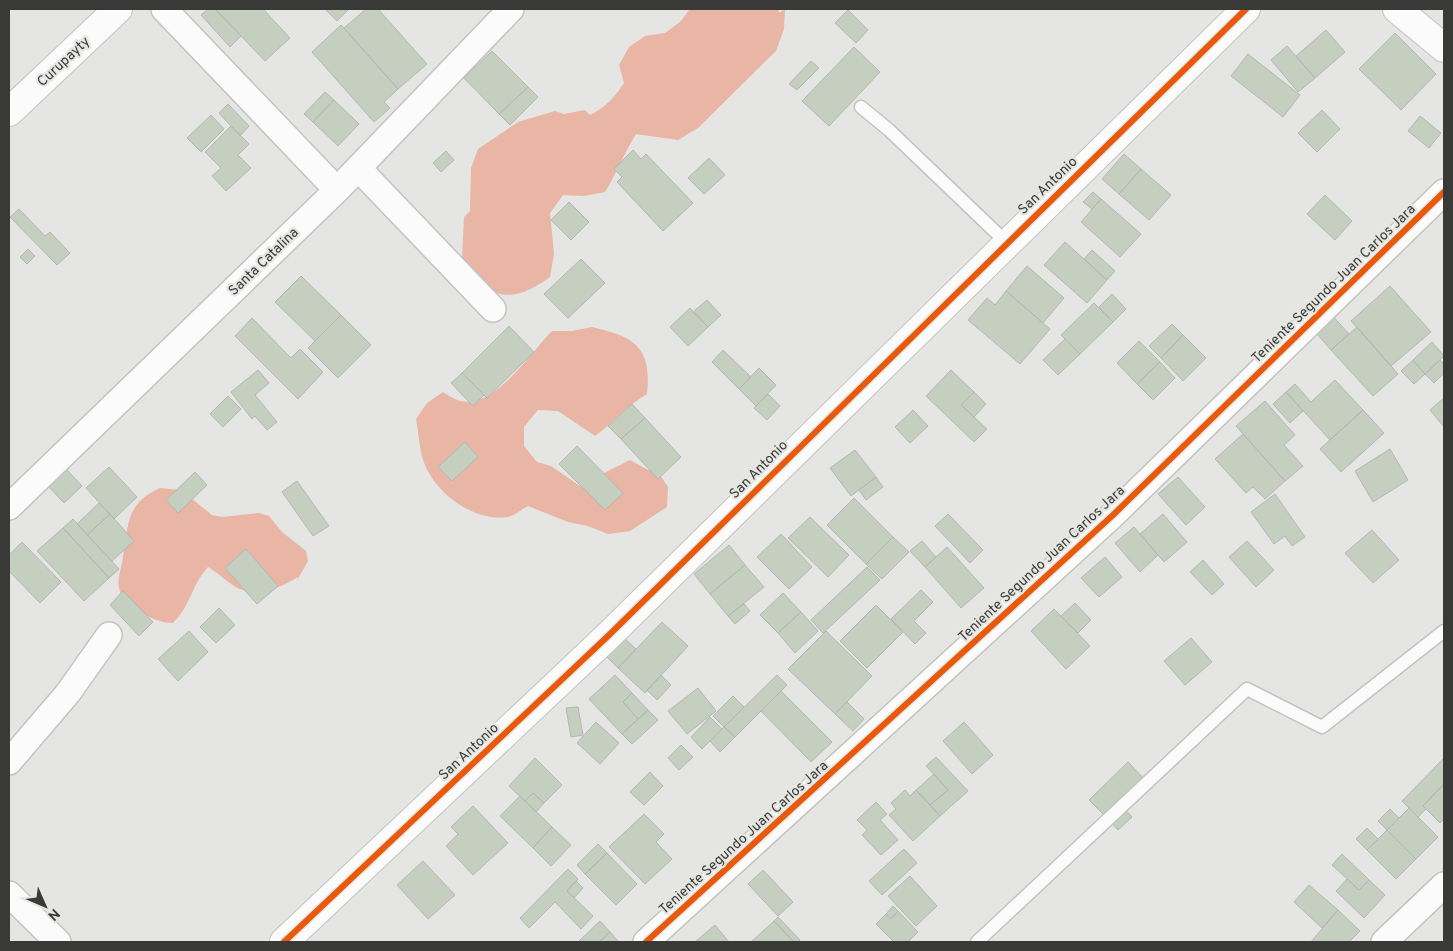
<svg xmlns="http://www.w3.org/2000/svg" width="1453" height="951" viewBox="0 0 1453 951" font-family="Overpass,sans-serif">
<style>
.forest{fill:#e9b5a4}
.building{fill:#c4cfbf;stroke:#b5b6b4}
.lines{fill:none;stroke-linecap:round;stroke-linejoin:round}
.service-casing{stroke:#c3c3c1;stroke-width:15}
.minor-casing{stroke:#c3c3c1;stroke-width:28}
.tertiary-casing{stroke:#c3c3c1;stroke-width:30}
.secondary-casing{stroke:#c3c3c1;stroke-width:30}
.service{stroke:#fbfbfb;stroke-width:12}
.minor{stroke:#fbfbfb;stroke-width:25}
.tertiary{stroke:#fbfbfb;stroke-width:28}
.secondary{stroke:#fbfbfb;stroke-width:28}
.cycleway-casing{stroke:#e6e6e2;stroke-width:9}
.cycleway{stroke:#e8590c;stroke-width:6}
.labels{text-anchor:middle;stroke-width:4.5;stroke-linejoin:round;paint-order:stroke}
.street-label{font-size:14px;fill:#393937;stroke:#e6e6e2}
</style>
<rect width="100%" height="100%" fill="#e5e5e3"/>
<path class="forest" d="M690 9H778L779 13 785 9 784 29 776 51 698 128 678 140 636 134C624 153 617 173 605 192L583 196 563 195 550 213 554 254 550 277C534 289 509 303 489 289 479 282 470 269 462 259L464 217 470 211 471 168 478 149 518 122 555 111 564 114 585 110 590 115C606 107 614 98 624 83L619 65 629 47 645 36 665 33 680 22Z
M592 327C635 337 652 347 647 394 626 406 614 422 595 436L558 411 538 410 524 427V446L537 462 551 466 590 493 602 474 630 460 648 470 656 469 668 487 667 507 630 531 608 534 588 526 568 522 528 506C522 509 514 516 508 517 474 522 437 494 425 465 419 451 419 433 416 419L427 403 443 392C448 395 455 400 461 401 495 409 531 352 552 331H572Z
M160 488 181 490 212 515 222 517 259 513 269 516 282 532 306 551 308 561 296 582 298 577C280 588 255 599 234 586 225 580 218 573 208 567 192 584 190 607 173 623 157 624 122 606 119 588 117 578 122 567 123 557 129 524 125 504 160 488Z"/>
<path class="building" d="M208 9H215L241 36 230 47 201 15Z
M215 9H263L290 38 265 61Z
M325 9H349L337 21Z
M366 9H378L427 64 398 89 344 28Z
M848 10 868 30 856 43 835 23Z
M341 25 398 89 384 102 390 108 374 122 312 52Z
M1326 30 1345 52 1315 78 1296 56Z
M1395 33 1436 74 1401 110 1359 69Z
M1287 46 1315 78 1298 92 1271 60Z
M854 47 880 72 829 126 802 101Z
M492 51 528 87 499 114 464 78Z
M1248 54 1300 95 1283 117 1231 76Z
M811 61 819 68 797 90 789 84Z
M528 87 538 97 510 125 499 114Z
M325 92 334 100 313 122 304 114Z
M334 100 359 124 338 146 313 122Z
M228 104 249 126 240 136 219 113Z
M1322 110 1340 129 1317 152 1298 133Z
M211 115 224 129 201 152 187 138Z
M1420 116 1441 133 1429 148 1408 131Z
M231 126 249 144 238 155 251 168 226 191 212 176 221 168 205 152Z
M633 150 641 159 646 154 693 203 663 231 617 182 622 177 614 169Z
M446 151 454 160 441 172 433 163Z
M1124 154 1141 169 1119 194 1102 179Z
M709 158 725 175 704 194 688 178Z
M1141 169 1171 195 1149 220 1119 194Z
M1093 192 1101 199 1092 209 1083 202Z
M1325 195 1352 221 1335 240 1307 214Z
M1101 199 1141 234 1120 257 1081 222Z
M569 202 589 222 571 240 551 220Z
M19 209 45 236 50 232 70 253 57 265 10 217Z
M1065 242 1107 280 1087 303 1044 265Z
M28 249 35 256 27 264 20 257Z
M1092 250 1115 271 1107 280 1084 259Z
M581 259 605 283 568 318 544 294Z
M1027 266 1064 298 1043 323 1006 291Z
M301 276 341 315 315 341 275 302Z
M1390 286 1431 332 1391 366 1351 321Z
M1006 291 1050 329 1020 364 968 320 987 298 995 305Z
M1112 294 1126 309 1113 322 1099 307Z
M707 300 721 315 708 327 693 312Z
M1094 303 1113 322 1080 354 1061 335Z
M690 308 708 327 688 346 670 327Z
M1328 311 1349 334 1331 350 1311 327Z
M341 315 371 345 338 378 308 348Z
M252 318 291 358 300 349 323 372 298 399 235 336Z
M1172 324 1183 335 1161 358 1149 346Z
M509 326 534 352 487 398 462 373Z
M1357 327 1398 374 1373 396 1331 350Z
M1183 335 1206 358 1183 381 1161 358Z
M1065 339 1080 354 1058 375 1043 360Z
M1139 341 1160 362 1137 384 1117 363Z
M1432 342 1444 356 1425 374 1413 360Z
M723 350 751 377 739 389 712 362Z
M1413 360 1425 374 1414 384 1401 371Z
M1440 360 1444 364V373L1434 383 1425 374Z
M1160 362 1175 378 1153 400 1137 384Z
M759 368 776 385 756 406 739 389Z
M258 370 269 383 255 395 277 422 267 430 255 416 252 419 231 392Z
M951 370 974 392 961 405 987 429 974 442 926 396Z
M462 373 484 395 473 406 451 383Z
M1335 380 1363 410 1330 440 1286 392 1295 384 1311 402Z
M974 392 986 404 974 417 961 405Z
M1286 392 1303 411 1290 423 1273 404Z
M768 394 780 406 767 420 754 408Z
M228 396 241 409 223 427 210 414Z
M1444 398V427L1430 410Z
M1265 401 1295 435 1284 445 1303 466 1285 481 1236 426Z
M632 404 645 418 621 439 608 426Z
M913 410 928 426 910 443 895 427Z
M1363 410 1384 433 1341 472 1320 449Z
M645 418 681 457 658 479 621 439Z
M1243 434 1285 481 1265 499 1253 487 1246 493 1215 459Z
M465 442 478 457 452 481 438 467Z
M577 446 623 493 605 510 559 464Z
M1390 449 1408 480 1373 502 1355 471Z
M855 450 876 477 851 496 830 468Z
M109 467 137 497 114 519 86 488Z
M66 469 82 486 64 503 48 486Z
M195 472 207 485 178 513 166 500Z
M876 477 883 487 866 500 859 490Z
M1178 477 1205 507 1186 525 1158 494Z
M297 481 329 526 313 536 282 492Z
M1275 494 1305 537 1292 546 1285 536 1274 544 1251 512Z
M854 498 893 537 866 564 827 525Z
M99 503 110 514 87 535 77 524Z
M110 514 134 541 112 561 87 535Z
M948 514 983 550 970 563 935 526Z
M1163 514 1187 542 1164 562 1140 534Z
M810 517 849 555 828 577 788 538Z
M73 519 119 569 109 578 63 528Z
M1134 527 1158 555 1140 572 1115 543Z
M63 528 109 578 84 601 37 551Z
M1372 530 1399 560 1373 583 1345 553Z
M781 534 812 567 789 589 757 557Z
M893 537 909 552 882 579 866 564Z
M922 541 936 557 925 567 910 551Z
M1247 541 1274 570 1256 587 1229 557Z
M22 542 61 582 40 603 9 571V555Z
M729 545 745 565 710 594 694 574Z
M947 547 984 588 961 608 925 567Z
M246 549 278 586 257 604 225 568Z
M1105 557 1122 577 1099 597 1081 578Z
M1203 560 1224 584 1212 595 1190 572Z
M745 565 764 587 728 616 710 594Z
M867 567 880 580 823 633 811 620Z
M921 590 933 602 914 621 926 633 915 644 891 619Z
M123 591 153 622 139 636 110 605Z
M783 593 801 612 778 633 760 615Z
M1075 603 1091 620 1078 633 1061 616Z
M744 604 750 611 735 624 728 616Z
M876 605 903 632 867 668 840 641Z
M219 608 235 625 216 643 200 627Z
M1054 609 1090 646 1066 669 1031 631Z
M801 612 818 631 795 653 778 633Z
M662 622 688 646 645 693 618 668Z
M189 631 208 652 178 681 158 659Z
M826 631 872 676 835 714 788 669Z
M1191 638 1212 662 1185 685 1164 661Z
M625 639 636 649 618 668 607 657Z
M615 675 632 693 623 702 638 719 622 734 589 699Z
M661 675 671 685 657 700 647 690Z
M777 675 787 685 735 737 724 727Z
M698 688 716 711 687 734 668 711Z
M781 691 832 742 811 762 761 711Z
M632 693 648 710 638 719 623 702Z
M733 696 744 707 724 727 713 716Z
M847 702 864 719 853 731 835 714Z
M578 707 583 735 571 737 566 708Z
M648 710 658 720 632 744 622 734Z
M710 717 722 729 702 749 691 737Z
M596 722 619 743 600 764 577 743Z
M964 722 993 755 972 774 943 741Z
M724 727 735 737 720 752 710 741Z
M681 745 693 757 679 770 668 758Z
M936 757 968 791 940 816 930 805 948 790 926 766Z
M535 758 562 785 544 803 533 793 525 801 509 786Z
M1444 758V784L1423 806 1426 809 1418 817 1402 801Z
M1128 762 1148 783 1109 820 1089 800Z
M650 772 663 786 644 805 630 792Z
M934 774 948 790 930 805 916 790Z
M1444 784V819L1440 823 1423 806Z
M905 790 910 796 916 790 940 816 913 841 889 815 896 809 891 803Z
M533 793 544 803 536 812 525 801Z
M520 796 552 827 533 848 500 816Z
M876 802 887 814 880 820 898 840 881 855 862 835 867 830 857 820Z
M473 806 508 843 473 875 446 846 458 834 451 827Z
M1123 807 1132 817 1118 830 1109 820Z
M1409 808 1438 837 1416 859 1387 830Z
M1390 809 1399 818 1387 830 1378 821Z
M644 814 664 834 656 842 672 859 645 884 609 847Z
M552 827 571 845 551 866 533 848Z
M1367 828 1378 839 1367 850 1356 839Z
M1387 830 1416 859 1396 879 1367 850Z
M598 844 607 853 585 874 577 865Z
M904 849 917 863 882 895 869 881Z
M607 853 637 884 616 905 585 874Z
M1342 854 1369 880 1359 890 1332 865Z
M423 861 455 895 428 919 397 885Z
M568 869 578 879 567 891 593 916 581 929 555 902 529 928 520 918Z
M763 870 793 902 778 916 748 884Z
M910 876 937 906 916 926 888 896Z
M1347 879 1359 890 1369 880 1385 895 1364 918 1336 891Z
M576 881 583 888 574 898 567 891Z
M1309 885 1338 910 1322 928 1294 902Z
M893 906 898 911 891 919 886 914Z
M1338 910 1360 931 1349 942H1311Z
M898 911 918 932 908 942H894L876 924 886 914 891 919Z
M778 917 800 940 798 942H794L774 921Z
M600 921 610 932 599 942H578Z
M774 921 794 942H751Z
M715 925 729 942H695Z
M610 932 619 942H599Z"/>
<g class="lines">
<g class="service-casing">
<path id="service" d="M861 107 889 130 1006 242
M977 942 1247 689 1322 727 1444 631"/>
</g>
<g class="minor-casing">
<path id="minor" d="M164 9 337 190
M358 168 493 309
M9 507 337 190 511 9
M9 762 68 693 109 635
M9 894 58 942
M646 942 1113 515 1444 192
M1384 942 1444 885"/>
</g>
<g class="tertiary-casing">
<path id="tertiary" d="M9 112 118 9
M284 942 608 636 1246 9"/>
</g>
<g class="secondary-casing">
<path id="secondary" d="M1397 9 1444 48"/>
</g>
<use href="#service" class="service"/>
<use href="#minor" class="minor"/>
<use href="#tertiary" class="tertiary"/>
<use href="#secondary" class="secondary"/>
<g class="cycleway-casing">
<path id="cycleway" d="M284 942 608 636 1246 9
M646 942 1113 515 1444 192"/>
</g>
<use href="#cycleway" class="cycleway"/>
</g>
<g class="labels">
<g class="street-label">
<text transform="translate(63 61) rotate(-43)" y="5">Curupayty</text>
<text transform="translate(1047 185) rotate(-44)" y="5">San Antonio</text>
<text transform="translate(263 261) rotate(-44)" y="5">Santa Catalina</text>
<text transform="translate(1333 283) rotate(-44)" y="5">Teniente Segundo Juan Carlos Jara</text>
<text transform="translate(758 469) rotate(-45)" y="5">San Antonio</text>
<text transform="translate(1041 563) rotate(-43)" y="5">Teniente Segundo Juan Carlos Jara</text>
<text transform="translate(468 751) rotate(-43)" y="5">San Antonio</text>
<text transform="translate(743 837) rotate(-42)" y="5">Teniente Segundo Juan Carlos Jara</text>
</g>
</g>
<rect width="1453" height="951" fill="none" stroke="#393937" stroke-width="20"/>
<g transform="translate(45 906) rotate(135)" stroke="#e6e6e2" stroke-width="4" paint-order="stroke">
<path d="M0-4L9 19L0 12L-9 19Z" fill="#393937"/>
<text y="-8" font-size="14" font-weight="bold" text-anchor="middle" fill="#393937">N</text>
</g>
</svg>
